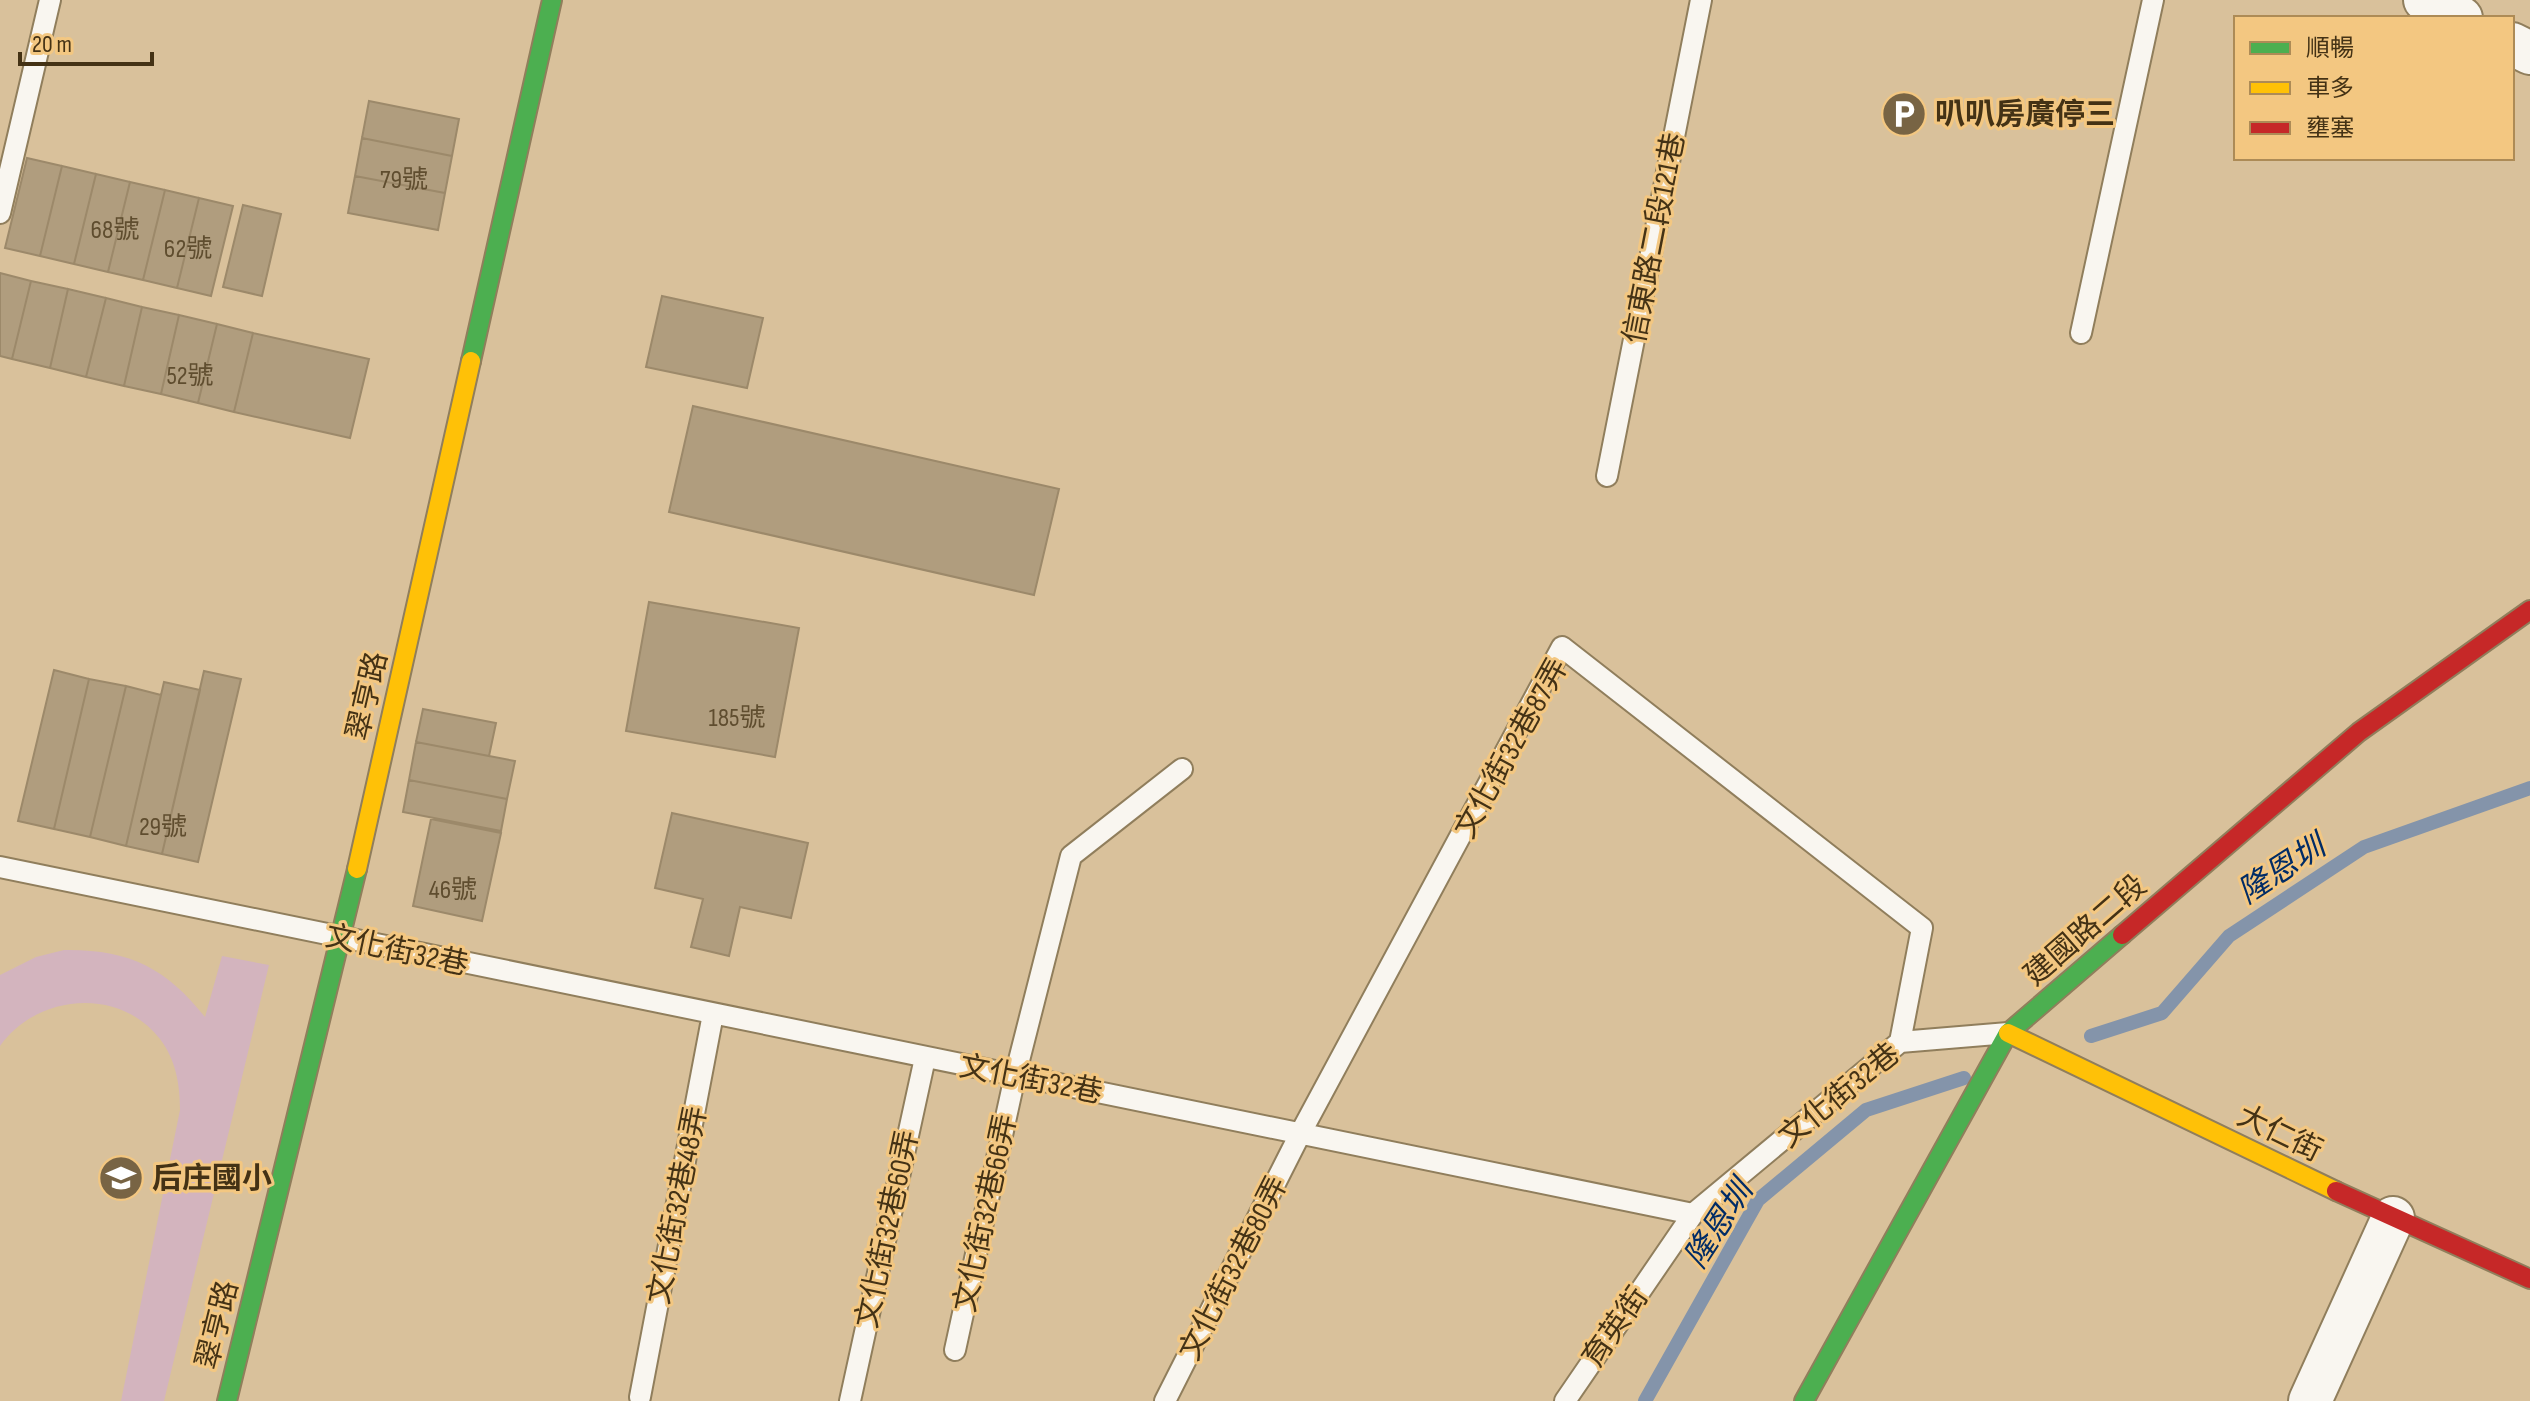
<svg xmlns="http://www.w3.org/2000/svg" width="2530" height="1401" viewBox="0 0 2530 1401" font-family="'Sofia Sans Condensed','Noto Sans TC',sans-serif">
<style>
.green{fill:#d3b4be}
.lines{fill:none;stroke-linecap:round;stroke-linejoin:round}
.stream{stroke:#8494aa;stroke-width:14}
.building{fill:#b09d7e;stroke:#9c896a;stroke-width:2}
.lane-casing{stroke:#907e5c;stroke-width:24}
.street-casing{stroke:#907e5c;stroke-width:46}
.fast-casing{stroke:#907e5c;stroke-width:22}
.slow-casing{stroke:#907e5c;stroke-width:22}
.jam-casing{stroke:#907e5c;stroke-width:22}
.lane{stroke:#f9f6f0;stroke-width:20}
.street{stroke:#f9f6f0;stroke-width:42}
.fast{stroke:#4caf50;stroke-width:18}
.slow{stroke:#ffc107;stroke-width:18}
.jam{stroke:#c62828;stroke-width:18}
.labels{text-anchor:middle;stroke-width:6;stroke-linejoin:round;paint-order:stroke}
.number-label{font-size:26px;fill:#5f4d2f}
.poi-label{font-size:30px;font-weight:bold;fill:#443215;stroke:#f3c781;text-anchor:start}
.street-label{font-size:30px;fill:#443215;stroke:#f3c781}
.water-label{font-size:32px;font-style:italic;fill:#012c66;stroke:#f3c781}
</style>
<rect width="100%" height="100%" fill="#d9c19b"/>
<path class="green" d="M64 950C129 949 166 968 205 1017L222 956 269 965 164 1401H121L180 1110C180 1085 176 1060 160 1039 119 986 37 994 0 1046V975L36 957Z"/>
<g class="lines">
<path class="stream" d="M2091 1036 2162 1013 2229 936 2364 847 2530 788
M1645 1401 1758 1200 1866 1110 1964 1078"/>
</g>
<path class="building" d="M369 101 459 119 452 156 362 138Z
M362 138 452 156 445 193 355 176Z
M27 158 62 166 40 256 5 248Z
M62 166 96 174 74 264 40 256Z
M96 174 130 182 108 272 74 264Z
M355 176 445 193 438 230 348 213Z
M130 182 165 190 143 280 108 272Z
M165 190 199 198 177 288 143 280Z
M199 198 233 206 211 296 177 288Z
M243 205 281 214 262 296 223 287Z
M0 273 31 281 12 359 0 356Z
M31 281 68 289 50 368 12 359Z
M68 289 106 298 86 377 50 368Z
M662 296 763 318 747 388 646 367Z
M106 298 142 307 124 386 86 377Z
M142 307 179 315 161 394 124 386Z
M179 315 217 324 198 403 161 394Z
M217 324 253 333 234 412 198 403Z
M253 333 369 359 350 438 234 412Z
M693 406 1059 489 1034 595 669 512Z
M649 602 799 628 775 757 626 731Z
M54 670 89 679 54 829 18 821Z
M204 671 241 679 198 862 162 854Z
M89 679 126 686 90 837 54 829Z
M164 682 200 690 162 854 126 846Z
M126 686 161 695 126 846 90 837Z
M423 709 496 723 489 756 416 742Z
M416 742 515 761 507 799 409 780Z
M409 780 507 799 501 831 403 812Z
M672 813 808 843 791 918 740 907 729 956 691 947 703 899 655 888Z
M431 819 501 833 482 921 413 906Z"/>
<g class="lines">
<g class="lane-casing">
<path id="lane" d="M0 213 50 0
M2081 333 2153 0
M1607 476 1701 0
M0 867 1693 1214 1900 1042 2008 1033
M955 1350 1015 1076 1071 856 1182 769
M640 1397 713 1014
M850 1401 925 1058
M1165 1401 1300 1134 1562 647 1922 928 1900 1042
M1565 1401 1693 1214"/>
</g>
<g class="street-casing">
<path id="street" d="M2425 0 2461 18
M2512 44 2530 53
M2310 1401 2393 1218"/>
</g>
<g class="fast-casing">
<path id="fast" d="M471 361 552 0
M227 1401 357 869
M1804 1401 2008 1033 2122 935"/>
</g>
<g class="slow-casing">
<path id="slow" d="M357 869 471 361
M2008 1033 2336 1191"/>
</g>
<g class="jam-casing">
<path id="jam" d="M2122 935 2359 732 2530 610
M2336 1191 2530 1279"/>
</g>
<use href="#lane" class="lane"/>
<use href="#street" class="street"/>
<use href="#fast" class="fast"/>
<use href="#slow" class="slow"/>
<use href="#jam" class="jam"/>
</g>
<defs>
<g id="parking-disc" transform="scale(2.3)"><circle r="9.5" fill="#786444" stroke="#f3c781"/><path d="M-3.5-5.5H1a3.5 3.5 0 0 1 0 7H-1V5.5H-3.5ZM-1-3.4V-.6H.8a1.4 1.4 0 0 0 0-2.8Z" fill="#fff"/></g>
<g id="school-disc" transform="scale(2.3)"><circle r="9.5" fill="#786444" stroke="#f3c781"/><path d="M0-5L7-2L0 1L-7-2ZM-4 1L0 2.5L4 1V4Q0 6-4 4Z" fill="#fff"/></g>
</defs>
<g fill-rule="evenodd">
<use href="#parking-disc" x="1904" y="114"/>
<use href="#school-disc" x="121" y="1178"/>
</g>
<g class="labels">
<g class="number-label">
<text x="404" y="188">79號</text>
<text x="115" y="238">68號</text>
<text x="188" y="257">62號</text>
<text x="190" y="384">52號</text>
<text x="737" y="726">185號</text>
<text x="163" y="835">29號</text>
<text x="453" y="898">46號</text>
</g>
<g class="poi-label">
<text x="1935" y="124">叭叭房廣停三</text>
<text x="152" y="1188">后庄國小</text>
</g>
<g class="street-label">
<text transform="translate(1654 238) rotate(-79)" y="10">信東路二段121巷</text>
<text transform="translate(367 696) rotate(-77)" y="10">翠亨路</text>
<text transform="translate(1511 748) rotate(-61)" y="10">文化街32巷87弄</text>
<text transform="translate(2085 930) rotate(-41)" y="10">建國路二段</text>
<text transform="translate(397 950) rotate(12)" y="10">文化街32巷</text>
<text transform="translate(1031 1079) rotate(11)" y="10">文化街32巷</text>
<text transform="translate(1839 1095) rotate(-39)" y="10">文化街32巷</text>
<text transform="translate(2280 1133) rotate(26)" y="10">大仁街</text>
<text transform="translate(677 1205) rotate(-79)" y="10">文化街32巷48弄</text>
<text transform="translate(985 1213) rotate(-78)" y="10">文化街32巷66弄</text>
<text transform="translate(887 1229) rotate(-78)" y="10">文化街32巷60弄</text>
<text transform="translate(1233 1268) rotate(-63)" y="10">文化街32巷80弄</text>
<text transform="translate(217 1325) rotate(-76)" y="10">翠亨路</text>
<text transform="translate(1615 1327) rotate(-55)" y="10">育英街</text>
</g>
<g class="water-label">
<text transform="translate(2281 869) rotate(-33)" y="11">隆恩圳</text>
<text transform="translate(1718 1224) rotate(-57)" y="11">隆恩圳</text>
</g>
</g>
<rect x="2234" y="16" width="280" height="144" fill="#f3c781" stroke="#ad8b56" stroke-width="2"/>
<rect x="2250" y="42" width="40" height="12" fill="#4caf50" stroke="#ad8b56" stroke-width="2"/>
<text x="2306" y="56" font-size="24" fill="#443215">順暢</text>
<rect x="2250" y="82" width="40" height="12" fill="#ffc107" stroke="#ad8b56" stroke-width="2"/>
<text x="2306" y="96" font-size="24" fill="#443215">車多</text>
<rect x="2250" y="122" width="40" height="12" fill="#c62828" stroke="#ad8b56" stroke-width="2"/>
<text x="2306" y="136" font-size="24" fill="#443215">壅塞</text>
<path d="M20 52v12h132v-12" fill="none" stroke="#443215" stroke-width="4"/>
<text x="32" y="52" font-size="24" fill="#443215" stroke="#f3c781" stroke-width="6" paint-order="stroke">20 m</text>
</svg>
